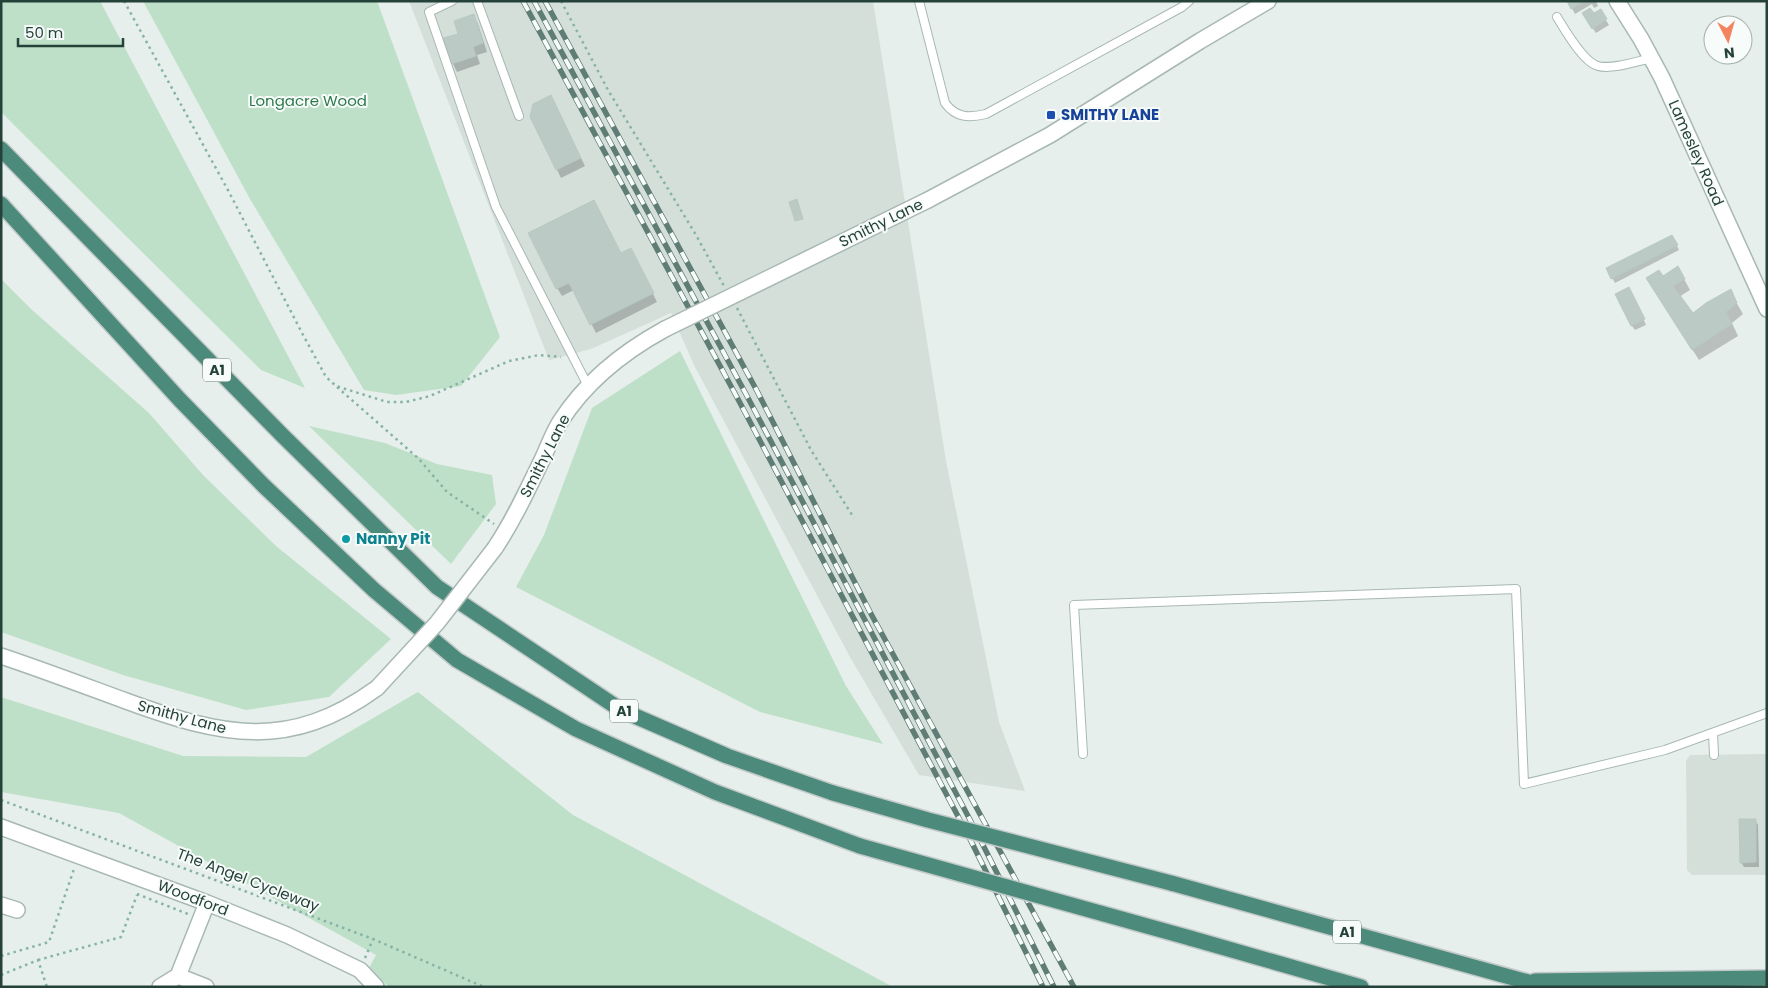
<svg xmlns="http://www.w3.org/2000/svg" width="1768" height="988" viewBox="0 0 1768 988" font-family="Poppins,sans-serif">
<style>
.built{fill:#d4dfda}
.green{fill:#bfe0c8}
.shadow{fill:#0003}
.building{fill:#bbcac4;stroke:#b8c9c2}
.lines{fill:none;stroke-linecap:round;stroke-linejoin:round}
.service-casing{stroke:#a8b8b2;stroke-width:10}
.minor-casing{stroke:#a8b8b2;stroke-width:18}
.tertiary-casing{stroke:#a8b8b2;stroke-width:18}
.trunk-casing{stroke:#c2cac8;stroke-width:18}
.path{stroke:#86b3a5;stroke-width:2.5;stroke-dasharray:2.5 4;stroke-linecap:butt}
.service{stroke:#fff;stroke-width:8}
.minor{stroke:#fff;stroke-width:15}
.tertiary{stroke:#fff;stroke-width:15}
.trunk{stroke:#4c8a7c;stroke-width:15}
.rail-casing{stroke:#5f7d75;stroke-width:5.5}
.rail{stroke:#f7fbf9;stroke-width:4;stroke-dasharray:11;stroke-linecap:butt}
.tertiary-bridge-casing{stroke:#a8b8b2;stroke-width:18;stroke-linecap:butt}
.trunk-bridge-casing{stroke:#c2cac8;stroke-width:18;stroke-linecap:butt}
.tertiary-bridge{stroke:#fff;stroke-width:15}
.trunk-bridge{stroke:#4c8a7c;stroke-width:15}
.transit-dot{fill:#1a4fb4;stroke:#f7fbf9;stroke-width:2}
.culture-dot{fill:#0f9aa8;stroke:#f7fbf9;stroke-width:2}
.labels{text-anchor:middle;stroke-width:4;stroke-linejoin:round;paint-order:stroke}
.shield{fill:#f7fbf9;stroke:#637a73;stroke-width:1}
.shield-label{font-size:14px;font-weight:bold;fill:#24423a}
.park-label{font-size:15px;fill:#2d7a4b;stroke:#f7fbf9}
.transit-label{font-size:15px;font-weight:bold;fill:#164399;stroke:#f7fbf9;text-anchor:start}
.street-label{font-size:15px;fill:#24423a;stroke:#f7fbf9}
.culture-label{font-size:15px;font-weight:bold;fill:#0d838f;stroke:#f7fbf9;text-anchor:start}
</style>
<rect width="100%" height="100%" fill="#e6efeb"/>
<path class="built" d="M409 1H873L946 461 999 722 1025 791 919 775 850 657 695 367 671 313 591 349 549 360Z
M1767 754V875H1692L1687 870 1686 761 1690 755Z"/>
<path class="green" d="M1 1H100L305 388 261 370 1 112Z
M143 1H377L500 337 461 386 396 395 364 390 250 199Z
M1 279 31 309 149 413 203 475 276 546 391 639 329 697 246 710 123 675 1 632Z
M680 351 846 686 883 744 760 712 516 587 544 535 592 408Z
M309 426 385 443 437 464 492 475 496 504 451 564Z
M418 692 573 815 893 987H389L369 968 376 955 119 813 1 792V697L183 756 306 757Z"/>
<path class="shadow" d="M1568 1H1596L1598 6 1594 8 1592 4 1575 14Z
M1600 11 1609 25 1596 33 1586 18Z
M473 16 478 24 487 52 477 55 480 64 457 72 453 64 445 39 460 35Z
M555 105 585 166 561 178 531 116Z
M1672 236 1679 250 1615 283 1607 269Z
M621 254 635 257 657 302 596 333 574 290 562 296 557 288Z
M1663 278 1684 279 1690 290 1679 297 1693 315 1736 302 1743 314 1732 323 1738 336 1699 360 1654 289Z
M1632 294 1646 325 1635 330 1632 326Z
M1755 820 1758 825 1759 867H1744L1741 862Z"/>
<path class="building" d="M1567 1H1585L1571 9Z
M1590 8 1594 13 1601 9 1607 19 1592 29 1582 13Z
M474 14 483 43 473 47 476 56 451 64 443 38 458 34 454 21Z
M551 95 581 158 556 170 530 117 533 104Z
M797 199 803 219 795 221 789 202Z
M594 200 621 253 631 248 654 293 590 325 569 283 556 289 528 233Z
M1672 235 1678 245 1611 279 1606 268Z
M1678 266 1685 279 1673 286 1693 313 1706 303 1731 289 1737 303 1726 312 1732 324 1692 350 1646 278 1659 270 1663 276Z
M1629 287 1645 319 1631 326 1615 294Z
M1739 819H1756V862L1740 863Z"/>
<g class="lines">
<g class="service-casing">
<path id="service" d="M452 1 429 12 496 207 588 386
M477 1 519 116
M919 1 945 103C956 118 969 118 986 114L1182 7 1189 1
M1557 17C1565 30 1583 62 1598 66 1612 70 1638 61 1652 58
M1713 733 1714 755
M1083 754 1074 605 1516 589 1524 784 1665 750 1767 713"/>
</g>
<g class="minor-casing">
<path id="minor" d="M1 827 207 903 287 935 360 970 376 987
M1 905 17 910
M178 976 206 987
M160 987 178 976 207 903"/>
</g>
<g class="tertiary-casing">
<path id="tertiary" d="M1617 1 1641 39 1662 78 1767 309
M928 200 1050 135 1200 41 1268 1
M495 548C513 521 526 493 540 464 547 450 552 435 560 422 586 381 623 352 665 329
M1 656C43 670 85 686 126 701 222 736 289 752 377 688"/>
</g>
<g class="trunk-casing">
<path id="trunk" d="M1 149 283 436 437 587 621 710 727 756 833 793
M1 204 180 400 264 486 374 590 457 660 576 729 715 792 860 846
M1171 883 1546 987
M1190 938 1361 987
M1535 981 1767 978"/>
</g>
<path class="path" d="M124 1 229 192 302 333 326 377 336 386 387 402H406L430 396 509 361 539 355 561 357
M561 1 608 90 696 235 724 286
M737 308 811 450 854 518
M337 387 419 459 447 492 494 524
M1 800 373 939 484 987
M137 894 188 914
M1 956 49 942 74 869
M365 958 373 939
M38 960 121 937 137 895
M1 975 38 960 47 987"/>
<use href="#service" class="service"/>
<use href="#minor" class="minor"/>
<use href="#tertiary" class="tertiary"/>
<use href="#trunk" class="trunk"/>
<g class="rail-casing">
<path id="rail" d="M523 1 739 401 970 839 1043 987
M534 1 747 396 978 835 1054 987
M545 1 757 391 870 612 1074 987"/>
</g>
<use href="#rail" class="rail"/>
<g class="tertiary-bridge-casing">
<path id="tertiary-bridge" d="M665 329 928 200
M377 688 437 623 495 548"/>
</g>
<g class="trunk-bridge-casing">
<path id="trunk-bridge" d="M833 793 928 820 1171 883
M860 846 1190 938"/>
</g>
<use href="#tertiary-bridge" class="tertiary-bridge"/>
<use href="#trunk-bridge" class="trunk-bridge"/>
</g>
<rect class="transit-dot" x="1046" y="110" width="10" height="10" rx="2.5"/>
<circle class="culture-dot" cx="346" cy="539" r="5"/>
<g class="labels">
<g class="shield">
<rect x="203" y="358.5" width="28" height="23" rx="4"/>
<rect x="610" y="699.5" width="28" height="23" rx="4"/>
<rect x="1333" y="920.5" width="28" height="23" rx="4"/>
</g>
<g class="shield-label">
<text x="217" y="375">A1</text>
<text x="624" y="716">A1</text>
<text x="1347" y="937">A1</text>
</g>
<g class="park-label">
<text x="308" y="106">Longacre Wood</text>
</g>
<g class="transit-label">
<text x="1061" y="120">SMITHY LANE</text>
</g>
<g class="street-label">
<text transform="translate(1696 153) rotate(66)" y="5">Lamesley Road</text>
<text transform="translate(881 223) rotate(-26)" y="5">Smithy Lane</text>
<text transform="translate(545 456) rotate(-63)" y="5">Smithy Lane</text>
<text transform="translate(182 717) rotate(15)" y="5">Smithy Lane</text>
<text transform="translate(248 880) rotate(21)" y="5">The Angel Cycleway</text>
<text transform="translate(193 898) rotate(21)" y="5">Woodford</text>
</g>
<g class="culture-label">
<text x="356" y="544">Nanny Pit</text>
</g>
</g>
<rect width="1768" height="988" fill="none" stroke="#24423a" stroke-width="5"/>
<g transform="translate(1728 40) rotate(174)"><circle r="24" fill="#f7fbf9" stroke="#a3b1ad"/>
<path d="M0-4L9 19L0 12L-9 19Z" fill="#f4845f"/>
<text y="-8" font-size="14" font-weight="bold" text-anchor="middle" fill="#24423a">N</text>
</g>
<path d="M18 38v8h105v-8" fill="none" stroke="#24423a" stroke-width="2.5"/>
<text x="25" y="38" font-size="15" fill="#24423a" stroke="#f7fbf9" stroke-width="4" paint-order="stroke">50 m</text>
</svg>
